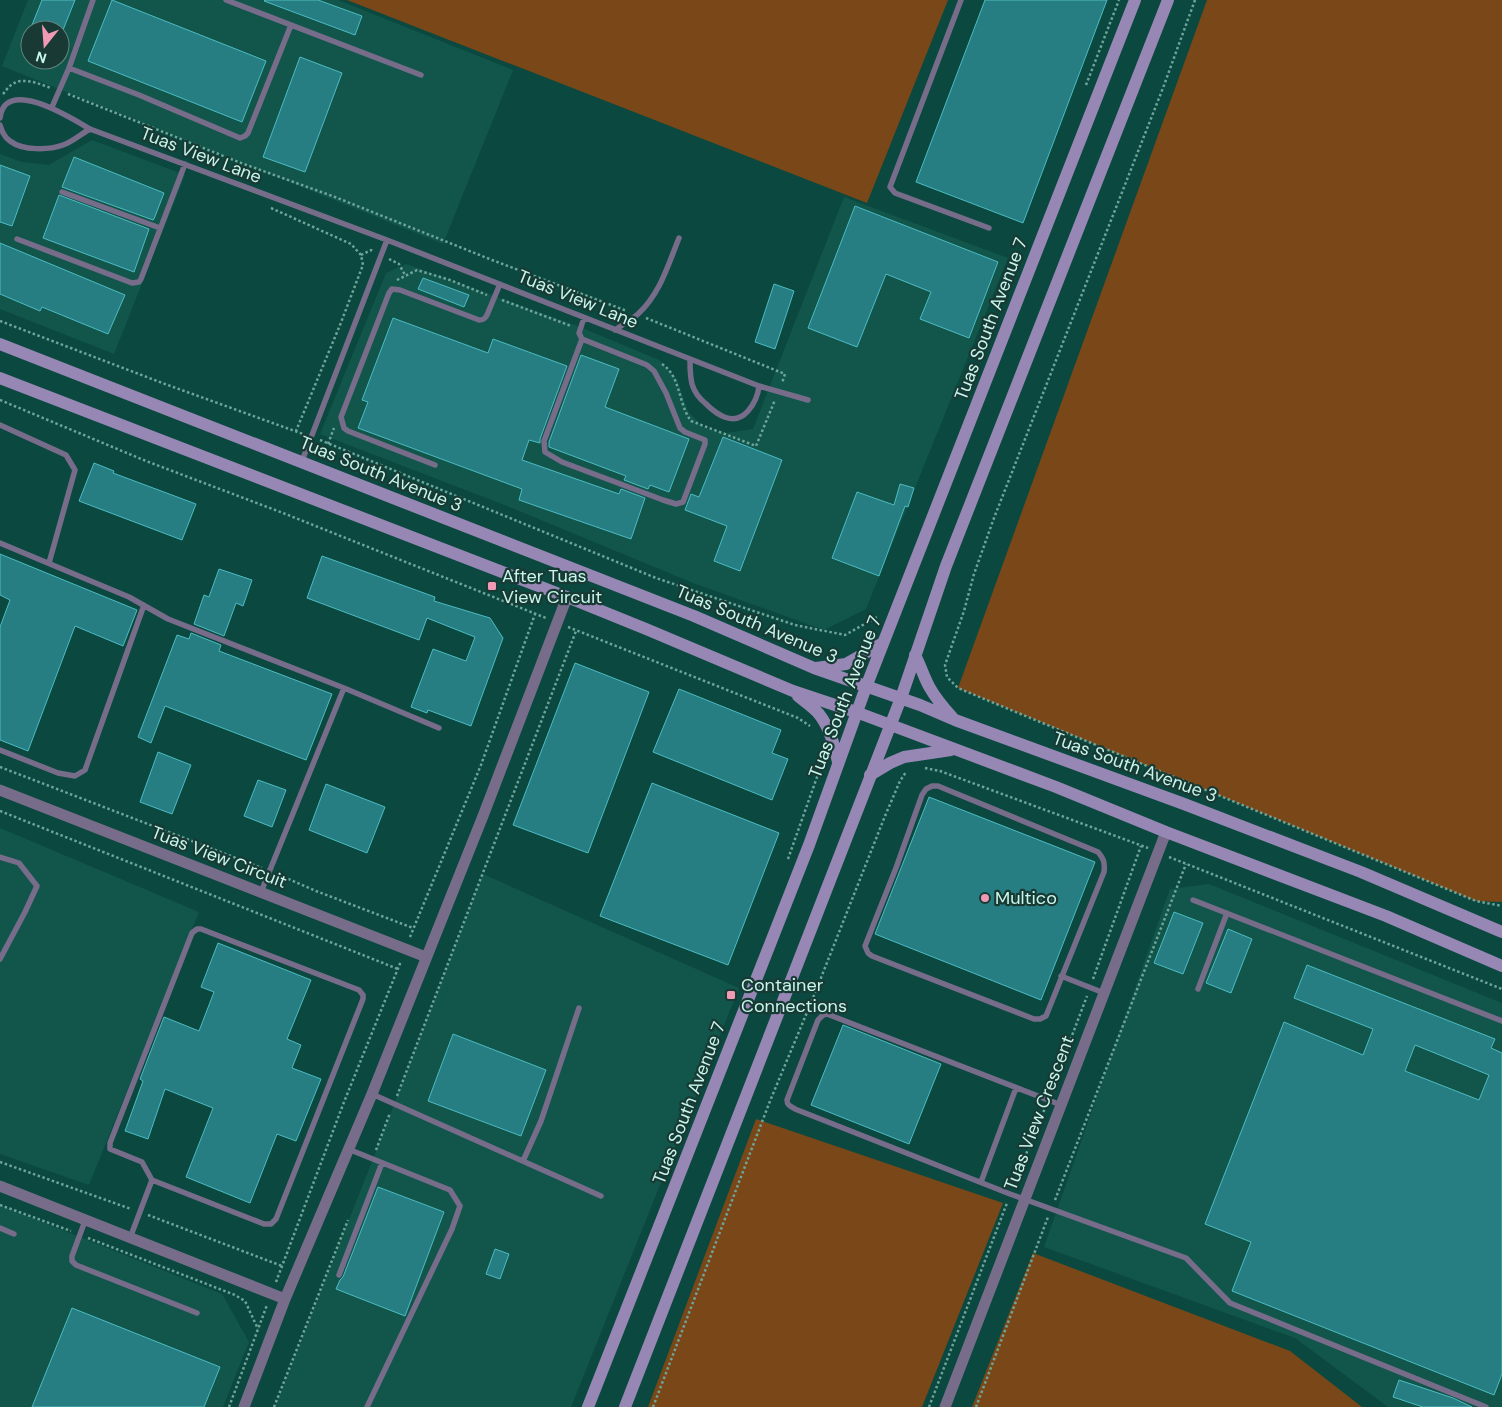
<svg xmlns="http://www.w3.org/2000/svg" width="1502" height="1407" viewBox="0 0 1502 1407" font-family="'DM Sans',sans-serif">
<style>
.built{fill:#12564b;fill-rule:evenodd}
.green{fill:#7a4818}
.building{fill:#267e82;stroke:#4cbcc2;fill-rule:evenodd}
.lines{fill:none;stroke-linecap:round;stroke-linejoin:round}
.path{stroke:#6fa49b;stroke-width:2.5;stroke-dasharray:2.5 2.5;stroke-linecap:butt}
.lane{stroke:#776d8a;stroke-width:5.5}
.street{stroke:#776d8a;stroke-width:11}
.secondary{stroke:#9787b5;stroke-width:12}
.poi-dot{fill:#f09ab4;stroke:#193a34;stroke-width:2}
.labels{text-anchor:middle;stroke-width:4.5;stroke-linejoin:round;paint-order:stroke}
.street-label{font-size:18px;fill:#c7f6ec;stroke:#193a34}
.poi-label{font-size:18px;fill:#c7f6ec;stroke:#193a34;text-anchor:start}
</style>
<rect width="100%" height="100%" fill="#0b483f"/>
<path class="built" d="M28 0H338L513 70 443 244 2 66ZM30 30H60V60H30Z
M92 140 185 175 114 354 0 309V154L22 162 49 165Z
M844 197 1008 258 866 609 824 630 693 583 507 506 320 434 386 273 406 264 575 325 659 360 677 379 688 411 704 428 726 433 753 429Z
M0 828 199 912 89 1185 0 1154Z
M483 874 739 988 571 1407H275L373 1159Z
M1209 884 1502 1003V1407H1388L1295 1338 1044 1247 1170 889Z
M0 1205 222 1294 249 1342 223 1407H0Z"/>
<path class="green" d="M347 0H948L867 203Z
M1207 0H1502V902L1476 901 958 688Z
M756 1119 1003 1203 922 1407H648Z
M1033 1253 1290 1351 1362 1407H972Z"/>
<path class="building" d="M42 0H75L63 30H30Z
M112 0 266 61 242 122 88 61Z
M265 0H318L362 16 355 35 264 1Z
M985 0H1107L1023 223 916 182Z
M300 57 342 73 305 172 263 157Z
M74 157 164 193 154 219 153 220 62 187Z
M0 165 30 176 12 226 0 222Z
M59 195 149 229 134 272 43 238Z
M855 206 998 262 969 338 920 319 931 292 886 274 857 347 808 328Z
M0 243 125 295 108 334 42 307 40 311 0 294Z
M423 278 469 295 464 307 418 289Z
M774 284 794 291 775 349 755 342Z
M393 318 488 353 493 339 567 366 540 439V443L529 440 522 460 619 494 621 489 645 498 631 539 519 500 522 489 358 428 368 402 362 400Z
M581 355 619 369 605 407 689 439 669 492 650 485 648 489 624 480 626 476 549 447V442Z
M723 437 782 460 740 571 714 561 727 526 685 510 691 494 699 497Z
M94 463 114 471 113 473 196 504 182 540 79 501Z
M900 484 914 488 908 507 905 506 879 576 832 558 857 492 894 505Z
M0 554 137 610 123 646 75 626 28 751 0 740V627L10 600 0 595Z
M322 556 435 597 434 601 490 618 503 638 471 726 428 710 427 713 411 707 433 649 466 661 475 637 427 618 419 640 307 598Z
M219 569 252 580 243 606 236 603 224 636 194 624 204 595 209 597Z
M191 633 221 645 219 651 332 694 306 760 165 706 151 743 138 737 177 635 189 639Z
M575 663 649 692 588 853 513 825Z
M679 689 781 730 772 753 788 759 772 800 653 752Z
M158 752 191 765 172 814 140 802Z
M258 780 286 790 272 827 244 816Z
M652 783 779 833 728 965 600 916Z
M326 784 385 807 367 853 309 830Z
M929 797 1095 862 1041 1000 875 934Z
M1174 912 1203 923 1183 974 1154 963Z
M1228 929 1252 939 1231 993 1206 983Z
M218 943 311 980 287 1039 301 1045 292 1068 321 1079 296 1141 277 1134 250 1203 186 1177 213 1108 165 1089 148 1139 125 1131 143 1081 140 1079 164 1017 199 1031 214 992 201 987Z
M1307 965 1495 1039 1491 1048 1502 1053V1374L1494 1395 1232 1291 1251 1242 1205 1224 1284 1022 1363 1055 1373 1029 1294 998ZM1415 1045 1489 1075 1479 1100 1405 1071Z
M843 1025 941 1064 909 1144 811 1105Z
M453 1034 546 1070 521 1136 428 1101Z
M378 1187 444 1212 405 1316 336 1289 340 1280 343 1277Z
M495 1249 509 1254 500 1279 486 1274Z
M72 1308 220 1367 204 1407H32Z
M1399 1380 1453 1398 1472 1407H1423L1393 1397Z"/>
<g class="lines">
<path class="path" d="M1195 0 1163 88 994 518 974 574 964 611 945 665 947 677 958 688 989 701 1476 901 1502 906
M1086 85 1119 0
M3 94C6 91 8 87 11 85 23 76 39 84 51 88
M68 94 241 163 335 197 492 260 627 311
M271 208 351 244 361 255 363 265 340 325 296 431
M361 255 371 250 373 251
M389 259 399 264 405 275
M397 280 417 270 450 280 487 295
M502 300 571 326
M646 318 785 374 782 383
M0 321 165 384 303 434
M662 364C681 376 678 404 691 421L756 446 775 400
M0 400 146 461 283 513 546 618
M320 440 656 578 795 625 845 635 879 616
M328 444 334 428
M568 627 798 718 810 726
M0 767 262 868
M925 768 940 771 1148 848
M0 811 398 969
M1169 857 1502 989
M788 859 822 763V756
M279 875 316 891 413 928
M410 937 481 765 535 614
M1093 979 1141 846
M1051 1091 1087 996
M397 1096 576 631
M376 1150 390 1113
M0 1162 131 1209
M1013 1186 1045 1108
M1055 1200 1186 864
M0 1205 71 1231
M148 1215 282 1266
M88 1238 235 1295 245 1301 258 1329
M276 1282 344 1102 401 961
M229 1407 267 1305
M274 1407 348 1220
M653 1407 770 1101 813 998 885 816 900 781 906 772
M929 1407 1007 1203
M976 1407 1048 1217"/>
<path class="lane" d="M226 0 421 75
M961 0 890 187 895 193 989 228
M69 68 139 95 240 138 245 136 248 133 291 25
M52 107 69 68 93 0
M0 118C5 76 71 118 90 129L387 240 759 386 808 400
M0 125C2 131 4 137 10 141 23 151 49 150 63 145 72 142 81 134 90 129
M62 192 160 228
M17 239 132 283 139 282 141 279 185 164
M615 330C622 325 631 320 638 314 660 294 668 265 679 238
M582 339 544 441 545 452 562 462 663 500 676 504 683 502 705 444V440L685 432 680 428 666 393 654 371 647 365 582 339 579 333 584 318
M690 360C690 368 690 376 692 384 694 391 699 398 705 403 717 415 734 427 748 411 755 403 758 396 759 386
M0 425 66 455 75 470 49 563
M302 461 387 240
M435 465 348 431 344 428 341 417 389 293 392 289 400 290 479 320C483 320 485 319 487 315L500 284
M0 543 129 597 168 619 344 688 439 728
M0 750 58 773 75 776 85 770 144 605
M932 786H938L1098 852C1104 859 1105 863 1104 872L1046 1016 1040 1019H1034L872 956 868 953 865 946 896 868 922 795 926 789Z
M0 857 19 863 37 886 25 912 0 959
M261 892 344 688
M1193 900 1502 1021
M197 929H201L359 990 363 995V999L276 1219 271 1224H264L152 1180 142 1162 110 1149V1143L192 933Z
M1061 976 1104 993
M1198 989 1227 913
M372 1094 601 1196
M1061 1105 827 1014 823 1015 818 1020 787 1100C787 1105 790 1106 795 1109L1010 1194 1186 1258 1230 1303 1486 1407
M348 1149 450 1190 460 1206 452 1229 367 1407
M523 1161 541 1121 579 1008
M981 1182 1016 1088
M85 1221 72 1256V1261L76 1265 197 1313
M0 1228 14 1234
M130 1238 152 1180
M339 1275 382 1163"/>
<path class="street" d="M0 790 426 957
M0 1186 285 1299
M244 1407 285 1299 372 1094 483 816 567 597
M945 1407 1166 832"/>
<path class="secondary" d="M0 344 694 616 814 668 920 705 955 720 1184 804 1361 872 1502 932
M0 378 567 597 646 629 793 691 856 712 1056 787 1166 832 1386 916 1502 966
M915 655C921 666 924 678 930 688 936 699 944 708 952 717
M816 668 846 664 883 643
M798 696C805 702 813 707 819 714 830 728 834 745 838 762
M870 775 890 763 904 757 951 750
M588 1407 809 845 866 687 1135 0
M625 1407 901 698 946 566 1168 0"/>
</g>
<g class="poi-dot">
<rect x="487" y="581" width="10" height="10" rx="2.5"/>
<circle cx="985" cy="898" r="5"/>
<rect x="726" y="990" width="10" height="10" rx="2.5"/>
</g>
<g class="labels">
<g class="street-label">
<text transform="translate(201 155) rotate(21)" y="6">Tuas View Lane</text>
<text transform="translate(578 299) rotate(22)" y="6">Tuas View Lane</text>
<text transform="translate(991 319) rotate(-69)" y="6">Tuas South Avenue 7</text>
<text transform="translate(381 474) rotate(22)" y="6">Tuas South Avenue 3</text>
<text transform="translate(757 624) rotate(23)" y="6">Tuas South Avenue 3</text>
<text transform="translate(845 697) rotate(-69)" y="6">Tuas South Avenue 7</text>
<text transform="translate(1135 767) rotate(20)" y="6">Tuas South Avenue 3</text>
<text transform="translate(219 857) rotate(21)" y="6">Tuas View Circuit</text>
<text transform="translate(689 1103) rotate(-69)" y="6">Tuas South Avenue 7</text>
<text transform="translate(1039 1113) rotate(-69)" y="6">Tuas View Crescent</text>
</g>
<g class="poi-label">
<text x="502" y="582">After Tuas<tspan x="502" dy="21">View Circuit</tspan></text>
<text x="995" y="904">Multico</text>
<text x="741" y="991">Container<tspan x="741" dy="21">Connections</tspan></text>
</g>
</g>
<g transform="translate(45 45) rotate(197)"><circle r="24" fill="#193a34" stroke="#5f857e"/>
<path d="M0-4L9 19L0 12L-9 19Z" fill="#f09ab4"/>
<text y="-8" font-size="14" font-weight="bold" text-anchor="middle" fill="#c7f6ec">N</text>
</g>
</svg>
